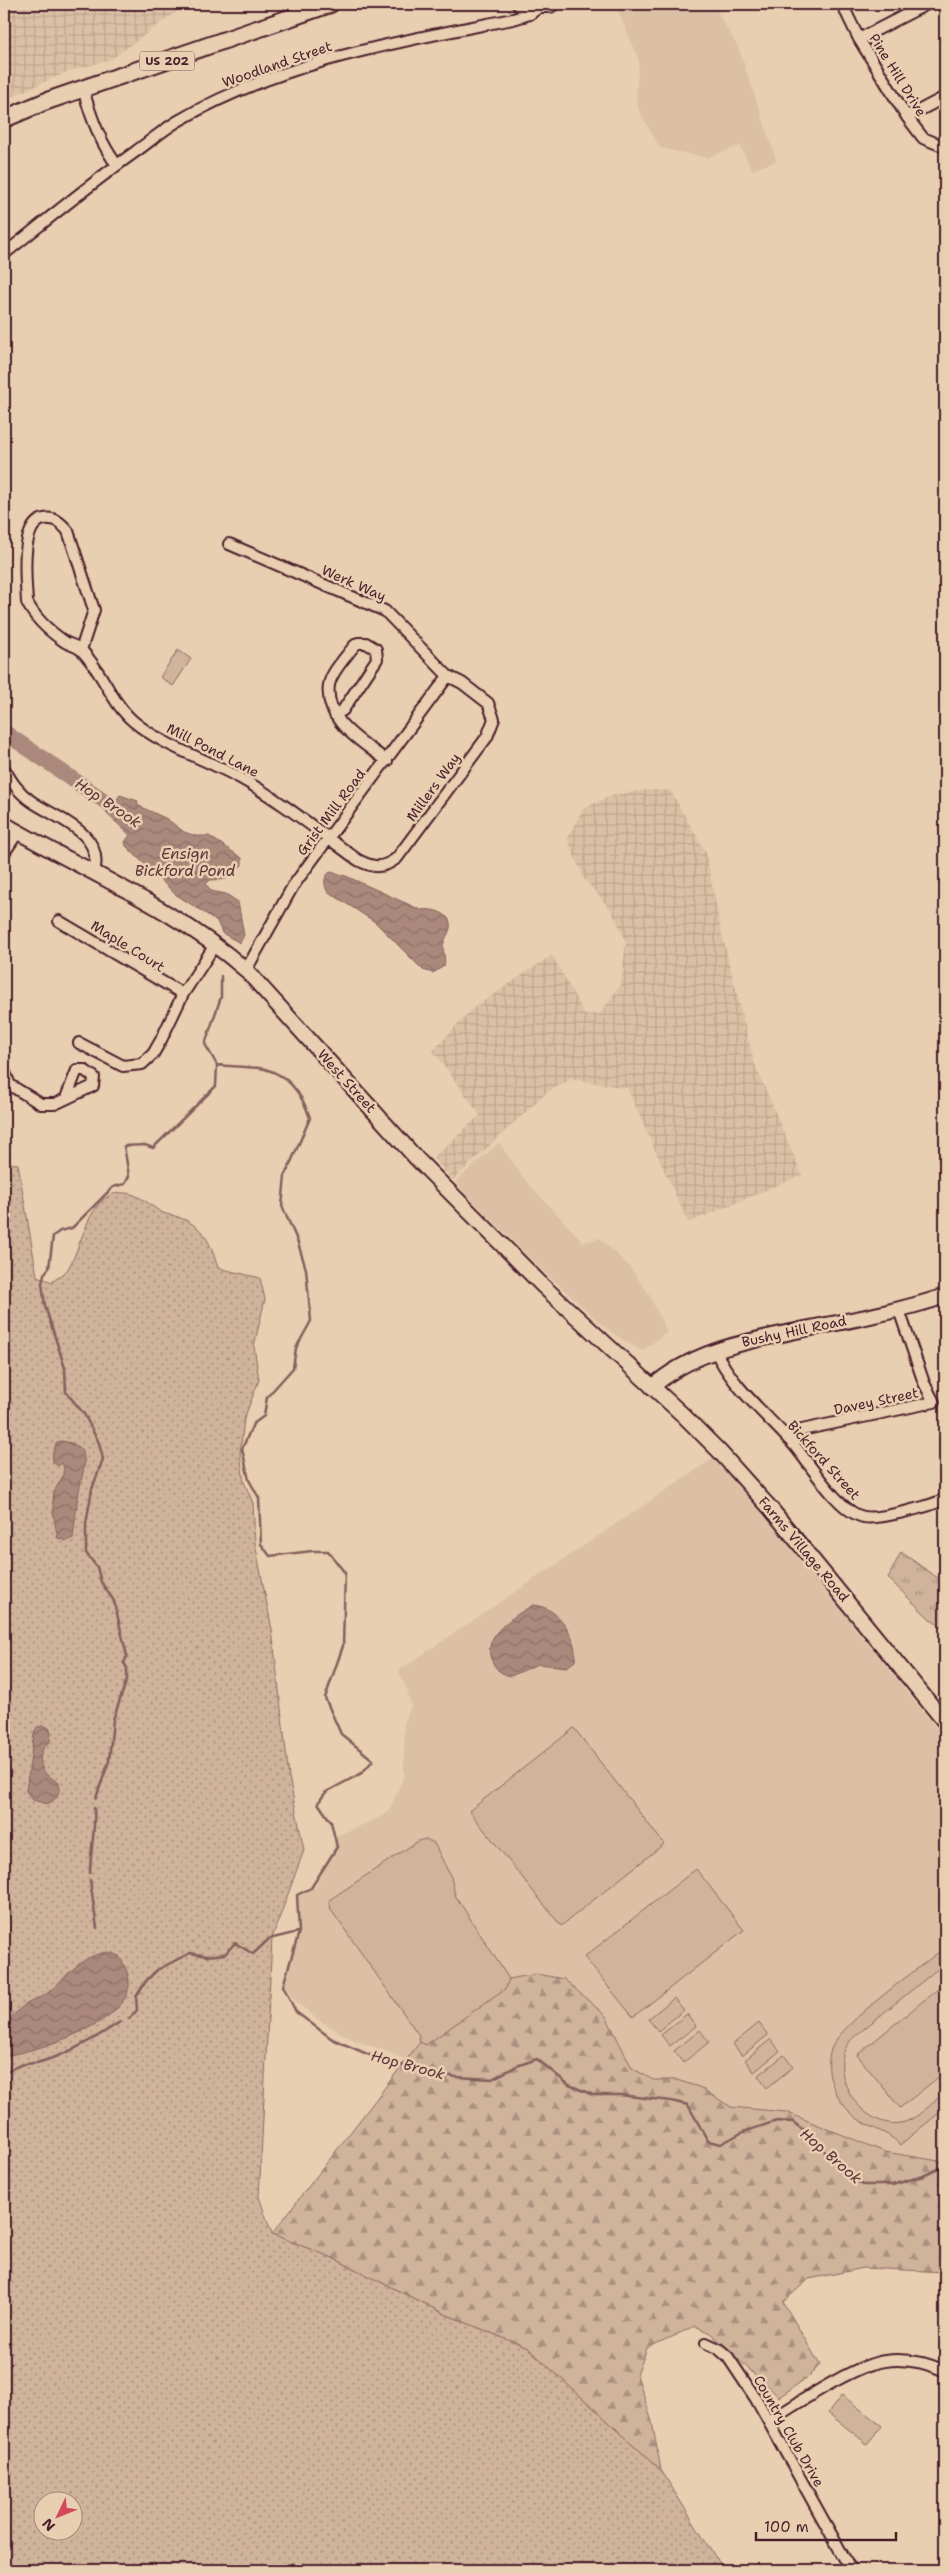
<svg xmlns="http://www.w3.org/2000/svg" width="949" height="2574" viewBox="0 0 949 2574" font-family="'Shantell Sans',sans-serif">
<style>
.built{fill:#dcc0a6}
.industrial{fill:url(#industrial-grid)}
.grass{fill:url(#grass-dots);stroke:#8c6963;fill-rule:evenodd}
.forest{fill:url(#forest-firs);stroke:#8c6963}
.park{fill:url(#park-tufts);stroke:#8c6963}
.pitch{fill:#cfb39b;stroke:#8c6963}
.water{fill:url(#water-waves);stroke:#845f5c}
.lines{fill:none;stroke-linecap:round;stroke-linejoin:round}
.stream{stroke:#845f5c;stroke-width:2.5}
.river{stroke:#aa897c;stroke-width:16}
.minor-casing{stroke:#4a1f2b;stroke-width:14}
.secondary-casing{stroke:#4a1f2b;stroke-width:18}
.trunk-casing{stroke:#4a1f2b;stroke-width:20}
.minor{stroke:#e9cfb1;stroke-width:10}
.secondary{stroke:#e9cfb1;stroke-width:14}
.trunk{stroke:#e9cfb1;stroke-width:16}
.labels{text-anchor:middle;stroke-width:5;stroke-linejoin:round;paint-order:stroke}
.shield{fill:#e9cfb1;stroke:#7a5453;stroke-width:1}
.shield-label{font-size:12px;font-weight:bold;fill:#4a1f2b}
.street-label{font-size:14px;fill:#4a1f2b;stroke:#e9cfb1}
.water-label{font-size:15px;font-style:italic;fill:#5d343b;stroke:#e9cfb1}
</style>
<defs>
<pattern id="industrial-grid" width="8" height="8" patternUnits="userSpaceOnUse" patternTransform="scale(1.25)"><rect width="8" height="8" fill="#dcc0a6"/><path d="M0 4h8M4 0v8" fill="none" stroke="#bea58f"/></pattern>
<pattern id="grass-dots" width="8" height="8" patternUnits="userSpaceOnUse" patternTransform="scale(1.25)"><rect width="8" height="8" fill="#cfb39b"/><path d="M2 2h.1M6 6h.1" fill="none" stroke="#aa917f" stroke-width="1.8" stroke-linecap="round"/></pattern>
<pattern id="forest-firs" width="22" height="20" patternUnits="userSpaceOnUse" patternTransform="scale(1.25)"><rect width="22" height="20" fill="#cfb39b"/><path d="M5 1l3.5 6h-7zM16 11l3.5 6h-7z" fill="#aa917f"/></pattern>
<pattern id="park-tufts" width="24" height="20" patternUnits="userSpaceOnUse" patternTransform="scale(1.25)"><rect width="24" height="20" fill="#cfb39b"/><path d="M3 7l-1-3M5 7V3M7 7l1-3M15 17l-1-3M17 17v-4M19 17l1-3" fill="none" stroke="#aa917f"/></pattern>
<pattern id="water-waves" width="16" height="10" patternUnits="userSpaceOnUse" patternTransform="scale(1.25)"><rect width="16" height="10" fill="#aa897c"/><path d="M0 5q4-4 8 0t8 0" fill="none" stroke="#8c6f66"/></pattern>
</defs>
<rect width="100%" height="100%" fill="#e9cfb1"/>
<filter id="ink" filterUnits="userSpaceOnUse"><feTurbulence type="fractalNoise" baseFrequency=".02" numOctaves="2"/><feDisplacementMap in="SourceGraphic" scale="10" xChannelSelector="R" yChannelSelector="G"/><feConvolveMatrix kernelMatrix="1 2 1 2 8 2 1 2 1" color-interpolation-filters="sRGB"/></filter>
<g filter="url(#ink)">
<path class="built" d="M642 4H713L739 49 777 161 752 170 740 146 707 158 660 148 639 111 636 97 639 60 618 11Z
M499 1143 526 1181 583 1242 600 1238 630 1267 649 1294 667 1332 642 1351 623 1340 606 1328 542 1270 467 1196 455 1182Z
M715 1457 728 1469 945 1739V2133L943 2135 945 2139V2195L415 2064 381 2049 355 2041 318 2020 294 2000 284 1985 285 1973 296 1940 299 1917 297 1896 316 1886 331 1856 336 1836 376 1819 388 1812 404 1777V1723L411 1706 407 1689 398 1671Z"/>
<path class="industrial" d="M4 4H187L110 60 69 71 4 100Z
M647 790H670L706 853 720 926 754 1062 802 1175 688 1223 627 1088 571 1079 546 1093 453 1180 433 1158 480 1115 433 1051 472 1009 552 955 585 1015 600 1014 621 984 626 941 611 910 584 879 567 838 583 809 612 795Z"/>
<path class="grass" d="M4 1163 18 1164 37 1276 52 1282C57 1278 64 1274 67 1270 84 1246 89 1180 134 1195 145 1199 152 1207 163 1213 168 1215 173 1215 178 1217 205 1227 210 1242 218 1268L260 1278 265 1299 254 1346 259 1380 244 1419 240 1453 244 1482 253 1503 255 1543 272 1630 289 1777 304 1850 272 1938 259 2197 272 2234 333 2258 445 2314 528 2348 661 2470 723 2570H4ZM42 2502H72V2532H42Z"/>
<path class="forest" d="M536 1974 564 1979 606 2016 632 2068 653 2080H677L699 2087 731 2107 786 2112 885 2152 945 2162V2272L864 2268 809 2279 783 2302 820 2365 808 2377 779 2397 710 2333 695 2326 647 2348 637 2375 652 2422 661 2470 528 2348 445 2314 333 2258 272 2234 420 2042 494 1996 509 1979Z"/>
<path class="park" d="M901 1552 945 1583V1628L932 1621 888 1578Z"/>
<path class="pitch" d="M178 650 191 659 173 686 160 677Z
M574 1728 664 1844 561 1926 469 1811Z
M426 1839 434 1843 451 1877 455 1895 509 1979 506 1988 426 2045 420 2042 418 2034 331 1910 329 1900 418 1841Z
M696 1869 744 1930 633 2017 584 1957Z
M945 1947V1963L854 2037C821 2067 861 2130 901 2123 917 2120 933 2102 945 2092V2108L900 2145C887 2129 864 2129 848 2110 833 2094 823 2068 832 2047 841 2023 922 1966 945 1947Z
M945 1983V2072L900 2108 857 2055Z
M674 1998 684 2010 658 2031 648 2019Z
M687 2014 696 2026 670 2046 661 2035Z
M759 2023 768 2035 742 2056 733 2044Z
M700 2030 709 2042 683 2063 674 2051Z
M771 2039 780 2051 754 2072 745 2060Z
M784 2055 793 2067 767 2088 758 2076Z
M842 2395 882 2426 867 2444 828 2413Z"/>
<path class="water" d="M120 795 138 801 137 805 167 819 184 832 196 836H209L242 858V865L226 879 210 880 206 884 211 891 226 894 238 902 244 935 240 943 222 933 217 921 175 894 126 846 125 842 130 835 106 813Z
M330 872 346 876 421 910C432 908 453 913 450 928 449 934 444 939 443 946 443 953 446 959 444 966L433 973 423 970 375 922 327 891C324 883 323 878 330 872Z
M60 1441C95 1444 83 1469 79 1491 76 1507 75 1523 73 1538L66 1541 58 1538C55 1525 51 1506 54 1493 57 1483 68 1475 62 1463L58 1466C49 1461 53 1453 56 1444Z
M533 1605C558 1606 578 1637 575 1661L567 1667 538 1664 511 1676C502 1674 497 1671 493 1663 478 1637 514 1616 533 1605Z
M43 1726 49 1728 51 1733 50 1742C39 1748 37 1764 46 1774 49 1777 55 1780 59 1783 60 1795 57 1799 47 1804L33 1800 26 1791 34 1734 37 1727Z
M108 1952 119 1956C124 1964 130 1976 129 1985 127 2024 36 2051 4 2056V2022C12 2019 17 2010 25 2005 31 2001 39 1999 45 1995 67 1978 78 1956 108 1952Z"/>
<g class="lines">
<path class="stream" d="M221 976V997L205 1044 217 1065C231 1067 257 1066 268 1070 291 1077 303 1097 310 1118L285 1176 282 1206 297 1240 306 1269 311 1321 296 1348 293 1368 267 1397 264 1416 253 1424 242 1449 249 1480 259 1498 261 1544 270 1556 312 1551H328L345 1573 343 1646 325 1698 341 1734 373 1760 362 1773 326 1792 318 1803 331 1822 337 1847 311 1888 297 1895 299 1932 283 1986 296 2012 332 2039 386 2062 456 2077 492 2079 517 2066 537 2059 569 2085 593 2095H620L671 2101 688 2105 708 2141 721 2144 743 2132 777 2121 793 2122 807 2133 841 2168 863 2185H892L923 2176 945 2166
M96 1798 109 1761 113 1720 127 1679V1668L124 1663 127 1656 114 1601 101 1582 97 1567 86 1553V1524L92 1489 103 1459 99 1443 84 1414 66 1392 65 1368 45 1306 42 1283 44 1274 49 1268 53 1236 60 1231 72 1228 113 1187 125 1184 129 1176 124 1146 145 1145 153 1148 216 1086 217 1065
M90 1873C90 1851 96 1830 94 1808
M90 1880 97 1928
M129 2019 137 2010 136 1997 146 1981 157 1970 190 1953 207 1956 225 1954 235 1943 253 1954 269 1939 298 1932
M4 2072C11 2072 14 2066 21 2065 27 2063 34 2064 40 2062 69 2054 96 2038 120 2022"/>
<path class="river" d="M4 732 128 817"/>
<g class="minor-casing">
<path id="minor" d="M842 4 859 39 907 117 923 138 945 147
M859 39 927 4
M83 88C90 115 100 143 117 165
M907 117 945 97
M4 254C47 220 90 184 135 152 149 142 163 130 178 121 281 61 399 42 513 19L530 14 542 5
M81 650 94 610 68 531C61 523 55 517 44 519 19 524 26 581 27 602 35 619 49 631 65 642 70 645 78 646 82 651 102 671 111 702 133 721 164 747 204 758 240 778 282 801 319 832 358 860 373 868 383 869 397 858L487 737 494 719 488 703 462 683 448 676 385 611 229 544
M335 715 343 710 377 659 376 649 366 643H358L354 646C346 657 331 672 329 685 324 722 363 742 387 761
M4 768C11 781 18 792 31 801 55 818 105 832 94 872
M4 853 18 832
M59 921 183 994
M246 970 293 886 448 676
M79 1043 123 1066 142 1064 153 1054 161 1040 183 994 215 945
M4 1070 10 1085 41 1104H55L93 1086 94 1077 84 1070H77L66 1098
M715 1350C733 1388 765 1413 793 1444 809 1462 839 1513 864 1517 879 1520 931 1506 945 1499
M788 1439 797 1431 934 1402 924 1383 899 1310
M706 2343 719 2349 728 2357 756 2399 851 2570
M769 2421C797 2404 854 2365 885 2361 906 2358 927 2363 945 2371"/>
</g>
<g class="secondary-casing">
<path id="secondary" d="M4 824C85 871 175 908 246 970L417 1159 543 1286 683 1415 719 1451 771 1509 945 1722
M652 1387C693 1351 744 1342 796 1331 846 1321 897 1312 945 1296"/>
</g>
<g class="trunk-casing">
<path id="trunk" d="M521 4H550
M4 119 44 102 330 4"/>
</g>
<use href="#minor" class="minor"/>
<use href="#secondary" class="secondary"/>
<use href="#trunk" class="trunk"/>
</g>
</g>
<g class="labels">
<rect class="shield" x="139.5" y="51.5" width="55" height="19" rx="4"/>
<g class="shield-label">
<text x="167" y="65">US 202</text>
</g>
<g class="street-label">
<text transform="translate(277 64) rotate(-19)" y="5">Woodland Street</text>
<text transform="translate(898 75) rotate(58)" y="5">Pine Hill Drive</text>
<text transform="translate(354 583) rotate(24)" y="5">Werk Way</text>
<text transform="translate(213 750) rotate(27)" y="5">Mill Pond Lane</text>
<text transform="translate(433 787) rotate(-54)" y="5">Millers Way</text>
<text transform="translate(331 812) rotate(-53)" y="5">Grist Mill Road</text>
<text transform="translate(128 946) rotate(32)" y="5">Maple Court</text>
<text transform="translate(347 1081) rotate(48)" y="5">West Street</text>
<text transform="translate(794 1331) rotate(-12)" y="5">Bushy Hill Road</text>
<text transform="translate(876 1401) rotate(-12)" y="5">Davey Street</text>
<text transform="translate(824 1460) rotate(48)" y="5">Bickford Street</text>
<text transform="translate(804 1549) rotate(50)" y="5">Farms Village Road</text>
<text transform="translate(789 2431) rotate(60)" y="5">Country Club Drive</text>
</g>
<g class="water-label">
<text transform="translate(108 803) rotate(34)" y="5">Hop Brook</text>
<text x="185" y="859">Ensign<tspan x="185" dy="17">Bickford Pond</tspan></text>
<text transform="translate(408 2065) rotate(15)" y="5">Hop Brook</text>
<text transform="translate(831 2156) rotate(41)" y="5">Hop Brook</text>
</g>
</g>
<rect width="949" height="2574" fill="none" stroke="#e9cfb1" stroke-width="20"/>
<rect x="10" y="10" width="929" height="2554" fill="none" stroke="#4a1f2b" stroke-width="2" filter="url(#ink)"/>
<g transform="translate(58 2516) rotate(227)"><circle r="24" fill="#e9cfb1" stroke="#a9897b"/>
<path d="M0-4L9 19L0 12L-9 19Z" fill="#d1495b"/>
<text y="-8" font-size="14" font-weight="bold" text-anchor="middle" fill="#4a1f2b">N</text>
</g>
<path d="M756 2532v8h140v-8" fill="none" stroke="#4a1f2b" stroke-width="2.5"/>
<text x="764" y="2532" font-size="15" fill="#4a1f2b" stroke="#e9cfb1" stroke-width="4" paint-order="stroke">100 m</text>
</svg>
